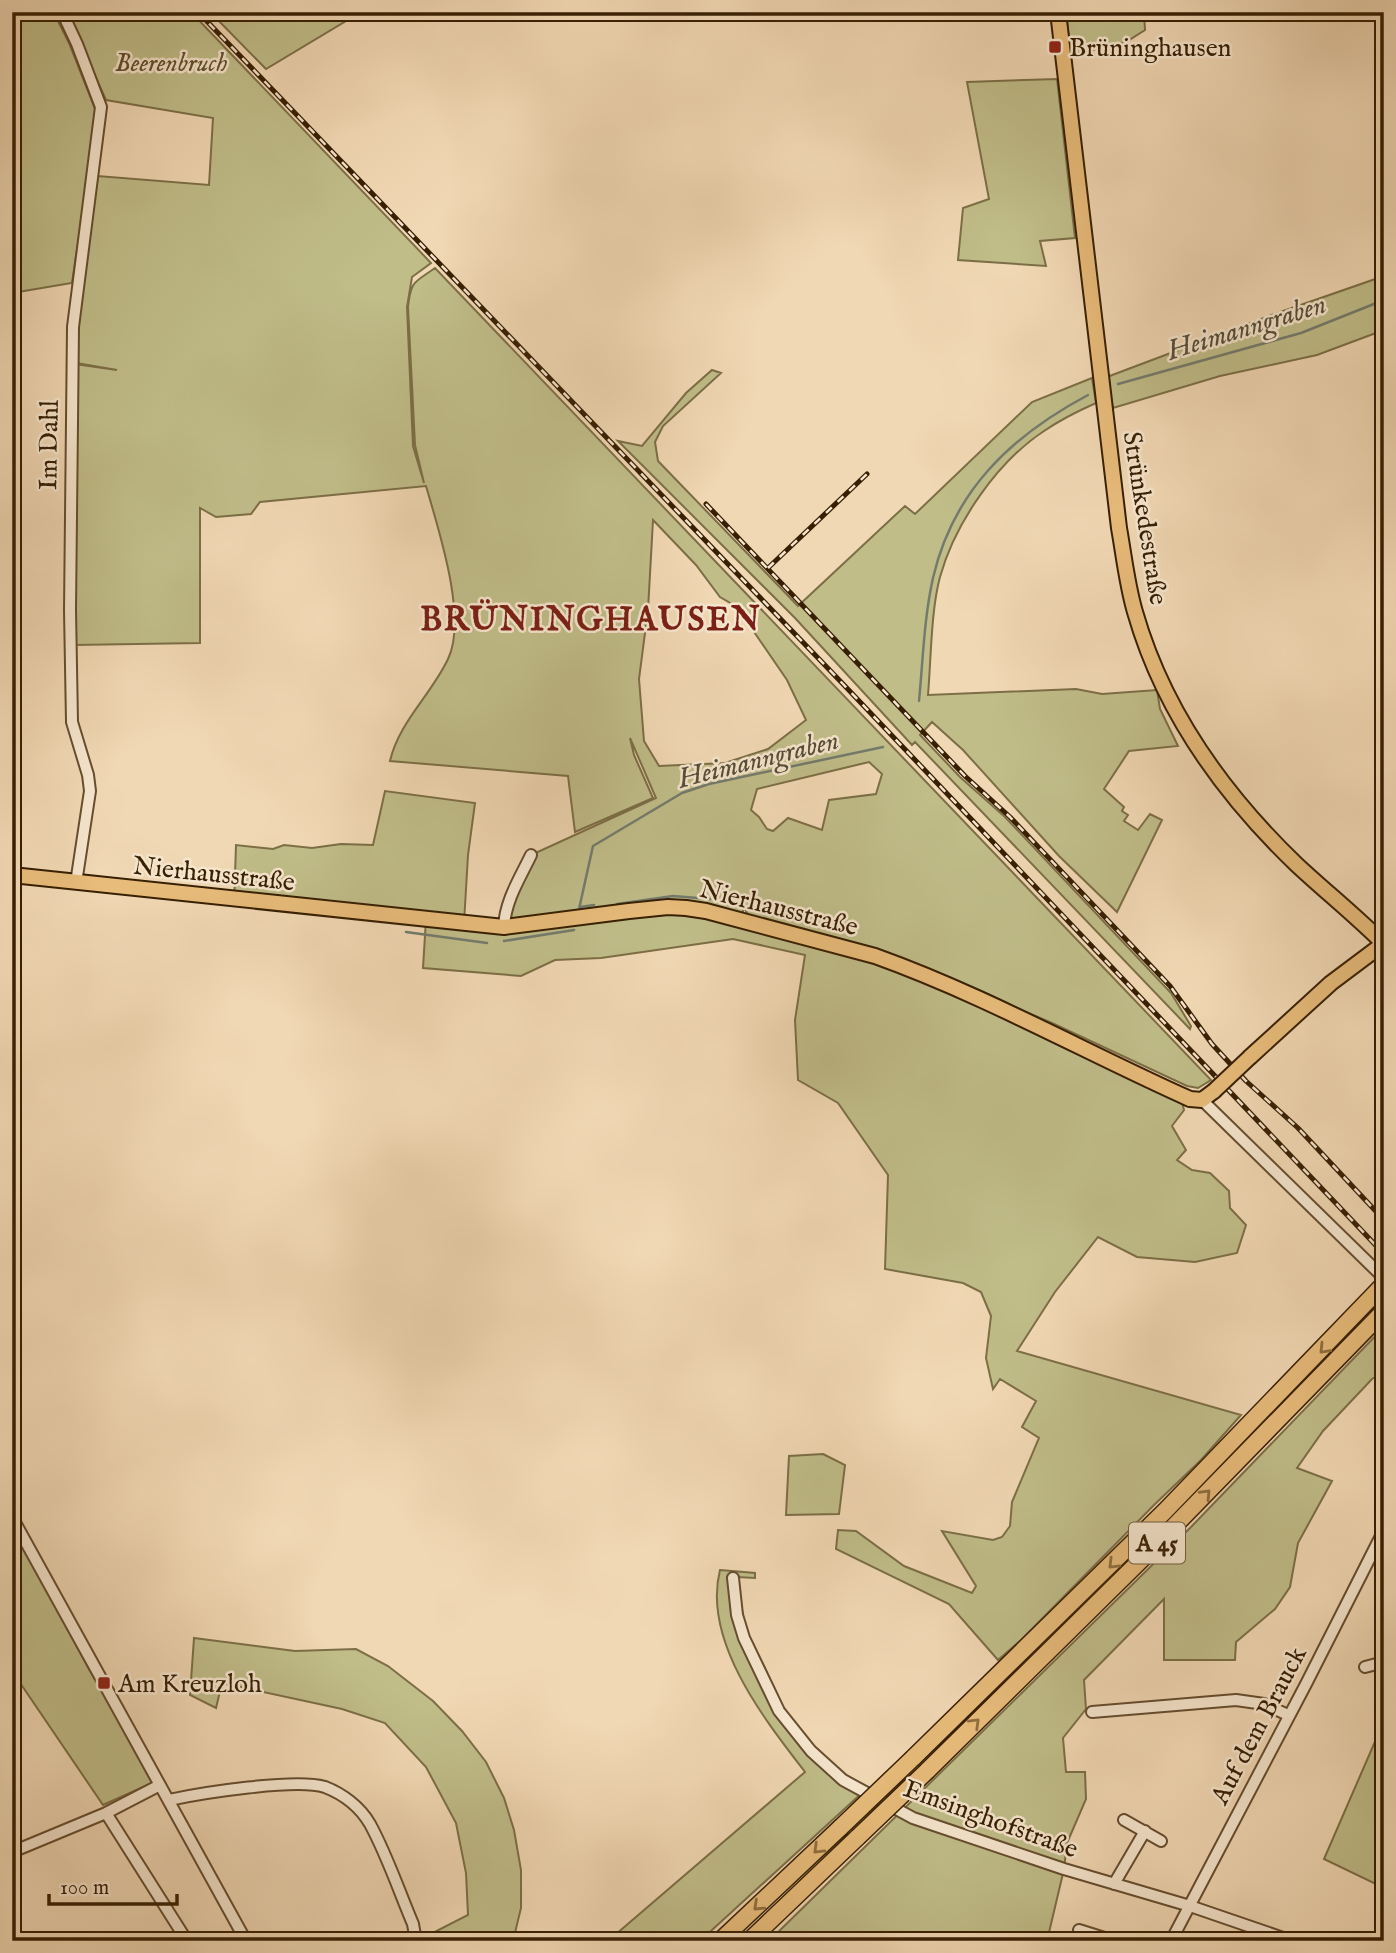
<svg xmlns="http://www.w3.org/2000/svg" width="1396" height="1953" viewBox="0 0 1396 1953" font-family="'IM FELL English',serif">
<style>
.green{fill:#c0bd89;stroke:#7c6e46;stroke-width:2;fill-rule:evenodd}
.lines{fill:none;stroke-linecap:round;stroke-linejoin:round}
.stream{stroke:#747b6d;stroke-width:2.5}
.minor-casing{stroke:#664d2f;stroke-width:14}
.major-casing{stroke:#371f03;stroke-width:18}
.highway-casing{stroke:#371f03;stroke-width:19}
.minor{stroke:#f6e6ce;stroke-width:10}
.major{stroke:#e8bc7a;stroke-width:14}
.highway{stroke:#e8bc7a;stroke-width:16}
.rail-casing{stroke:#371f03;stroke-width:5}
.rail{stroke:#f6e6ce;stroke-width:2.5;stroke-dasharray:8;stroke-linecap:butt}
.major-bridge-casing{stroke:#371f03;stroke-width:18;stroke-linecap:butt}
.highway-bridge-casing{stroke:#371f03;stroke-width:19;stroke-linecap:butt}
.major-bridge{stroke:#e8bc7a;stroke-width:14}
.highway-bridge{stroke:#e8bc7a;stroke-width:16}
.oneway{stroke:#906e3e}
.poi-dot{fill:#8f2418;stroke:#f6e6ce;stroke-width:2.5}
.labels{text-anchor:middle;stroke-width:5;stroke-linejoin:round;paint-order:stroke}
.shield{fill:#f6e6ce;stroke:#705b40;stroke-width:2}
.shield-label{font-size:24px;font-weight:bold;fill:#371f03}
.poi-label{font-size:26px;fill:#371f03;stroke:#f6e6ce;text-anchor:start}
.park-label{font-size:26px;font-style:italic;fill:#604e2b;stroke:#f6e6ce}
.street-label{font-size:26px;fill:#371f03;stroke:#f6e6ce}
.water-label{font-size:28px;font-style:italic;fill:#554d38;stroke:#f6e6ce}
.district-label{font-size:33px;font-weight:bold;letter-spacing:2px;fill:#7a1f14;stroke:#f6e6ce}
</style>
<rect width="100%" height="100%" fill="#f1d8b4"/>
<filter id="stains"><feTurbulence type="fractalNoise" baseFrequency=".00286" numOctaves="4"/><feColorMatrix values="0 0 0 0 .2 0 0 0 0 .09 0 0 0 0 .02 0 0 0 .5 -.17"/></filter>
<radialGradient id="worn" r=".72"><stop offset=".6" stop-color="#630" stop-opacity="0"/><stop offset="1" stop-color="#630" stop-opacity=".3"/></radialGradient>
<path class="green" d="M12 12H40L56 17 69 43 97 114 72 283 12 293Z
M72 12H191L431 263 412 277 407 307 413 446 424 483 415 445 408 307C411 280 414 283 435 268L1211 1080 1198 1088 1187 1086 1052 1023 926 969 749 917 744 907 740 923 894 967 944 988 1182 1102 1184 1110 1172 1126 1186 1150 1177 1160 1192 1170 1210 1173 1229 1191 1230 1208 1246 1225 1237 1253 1195 1262 1137 1257 1098 1237 1055 1292 1017 1351 1241 1415 1201 1460 1154 1505 1021 1640 998 1660 949 1604 836 1549 838 1530 856 1531 904 1566 972 1593 976 1586 942 1531 993 1540 1002 1537 1010 1526 1012 1502 1039 1438 1022 1427 1036 1401 1000 1379 993 1389 986 1358 991 1316 981 1292 963 1283 885 1269 888 1175 838 1103 798 1080 795 1020 805 955 733 939 601 958 555 960 521 976 423 968 426 919 234 905 236 845 273 849 284 845 312 848 341 844 373 845 385 791 475 803 468 855 464 923 504 927 531 855 656 798 630 738 634 755 653 798 575 832 568 776 390 761C399 722 431 695 448 659 468 618 438 528 426 486L260 502 251 514 216 517 200 508V643L73 645 75 364 117 370 76 363 79 302 98 176 209 185 213 118 106 100 67 15ZM653 520 696 565 720 597 737 607 787 680 806 720 768 749 725 763 659 766 644 741 639 679 648 610ZM869 762 882 774 876 794 829 800 822 830 788 818 773 831 767 829 759 817 751 810 757 789Z
M210 12H361L266 69Z
M1066 12H1144L1145 30 1126 42 1071 55Z
M1057 79 1075 238 1040 241 1046 266 958 260 963 208 989 199 967 82Z
M1384 276V330L1317 355 1220 376 1113 408 1107 377 1269 316Z
M712 370 721 373 663 426 655 442 658 461 798 606 905 506 915 514 1032 402 1092 378 1096 403C1078 411 1060 420 1044 431 997 462 955 523 940 577 931 610 931 660 928 695L1076 689 1102 694 1157 690 1160 709 1178 746 1129 751 1104 789 1124 807 1122 811 1128 815 1124 821 1138 830 1150 814 1162 820 1117 912 1059 856 963 750 932 722 920 735 960 777 1005 817 1171 993 1191 1026 1190 1029 915 742 912 745 795 618 618 441 642 446 686 393Z
M1384 1327V1372L1372 1379 1323 1431 1297 1468 1332 1481 1298 1543 1290 1587 1275 1609 1236 1642 1235 1660H1164V1599L1084 1680 1086 1709 1063 1738 1066 1772H1085L1086 1799 1067 1843 1064 1869 1047 1941H769L1191 1527Z
M823 1454 845 1465 839 1514 786 1515 789 1456Z
M12 1525 89 1669 123 1725 152 1783 103 1805 12 1671Z
M720 1570 755 1573V1578L737 1577 745 1630 784 1712 813 1755 864 1791 700 1941H608L805 1772C765 1720 702 1641 720 1570Z
M194 1638 295 1651 356 1649 388 1666 433 1701 462 1731 486 1762 504 1798 514 1830 521 1870V1908L513 1941H417L468 1915 466 1873 456 1823 426 1767 385 1723 342 1709 222 1683 216 1708 190 1695Z
M1384 1729V1888L1324 1859 1380 1730Z"/>
<g class="lines">
<path class="stream" d="M1118 384 1301 333 1384 300
M919 701C923 660 924 618 933 578 953 491 1011 436 1088 395
M617 904 673 896 710 899
M580 907 594 905
M579 909 593 846 682 793 709 784 883 747
M406 932 487 943
M504 941 574 930"/>
<g class="minor-casing">
<path id="minor" d="M62 12 77 44 101 107 73 327 70 610 72 722 88 775 90 791 76 883
M504 927C505 901 520 878 531 855
M1202 1100 1384 1278
M12 1517 246 1941
M733 1578 737 1615 744 1638 779 1711 811 1751 843 1780 913 1818 1064 1869 1190 1906 1292 1941
M1365 1667 1384 1662
M1092 1712 1236 1700 1264 1704 1288 1715
M169 1800C201 1793 296 1778 325 1787 343 1794 360 1807 370 1824 387 1855 399 1891 413 1924L416 1941
M106 1813 187 1941
M1124 1820 1161 1841
M12 1852 106 1813 160 1785
M1114 1884 1145 1831
M1079 1930 1114 1941
M1171 1941 1306 1684 1384 1530"/>
</g>
<g class="major-casing">
<path id="major" d="M1058 12 1119 528C1124 556 1127 585 1135 612 1163 710 1224 795 1297 865 1326 892 1356 916 1384 944
M12 875 504 927 629 911 668 907 686 908 706 911 875 956C984 995 1085 1052 1190 1099L1202 1100 1214 1091
M1250 1057 1331 983 1383 944"/>
</g>
<g class="highway-casing">
<path id="highway" d="M913 1758 1165 1511 1384 1284
M927 1771 1146 1555 1384 1311
M720 1941 841 1827
M749 1941 858 1837"/>
</g>
<use href="#minor" class="minor"/>
<use href="#major" class="major"/>
<use href="#highway" class="highway"/>
<g class="rail-casing">
<path id="rail" d="M198 12 843 684 1384 1254
M706 504 965 776 1010 817 1152 967 1170 986 1212 1044 1246 1081 1298 1128 1384 1220
M768 568 867 474"/>
</g>
<use href="#rail" class="rail"/>
<g class="major-bridge-casing">
<path id="major-bridge" d="M1214 1091 1250 1057"/>
</g>
<g class="highway-bridge-casing">
<path id="highway-bridge" d="M841 1827 913 1758
M858 1837 927 1771"/>
</g>
<use href="#major-bridge" class="major-bridge"/>
<use href="#highway-bridge" class="highway-bridge"/>
</g>
<defs><path id="oneway-chevron" d="M-2-3.5L2.5 0L-2 3.5" fill="none" stroke-width="1.6" stroke-linecap="round" stroke-linejoin="round" transform="scale(1.75)"/></defs>
<g class="oneway">
<use href="#oneway-chevron" transform="translate(1324 1349) rotate(134)"/>
<use href="#oneway-chevron" transform="translate(1206 1494) rotate(-46)"/>
<use href="#oneway-chevron" transform="translate(1113 1564) rotate(135)"/>
<use href="#oneway-chevron" transform="translate(975 1723) rotate(-44)"/>
<use href="#oneway-chevron" transform="translate(818 1849) rotate(136)"/>
<use href="#oneway-chevron" transform="translate(758 1906) rotate(137)"/>
</g>
<g class="poi-dot">
<rect x="1048" y="40" width="14" height="14" rx="3.5"/>
<rect x="97" y="1676" width="14" height="14" rx="3.5"/>
</g>
<g class="labels">
<rect class="shield" x="1129" y="1522.5" width="56" height="41" rx="5"/>
<g class="shield-label">
<text x="1157" y="1551">A 45</text>
</g>
<g class="poi-label">
<text x="1069" y="56">Brüninghausen</text>
<text x="118" y="1692">Am Kreuzloh</text>
</g>
<g class="park-label">
<text x="171" y="71">Beerenbruch</text>
</g>
<g class="street-label">
<text transform="translate(48 445) rotate(-89)" y="9">Im Dahl</text>
<text transform="translate(1146 518) rotate(81)" y="9">Strünkedestraße</text>
<text transform="translate(214 873) rotate(6)" y="9">Nierhausstraße</text>
<text transform="translate(779 907) rotate(14)" y="9">Nierhausstraße</text>
<text transform="translate(1258 1725) rotate(-62)" y="9">Auf dem Brauck</text>
<text transform="translate(991 1818) rotate(20)" y="9">Emsinghofstraße</text>
</g>
<g class="water-label">
<text transform="translate(1246 326) rotate(-17)" y="10">Heimanngraben</text>
<text transform="translate(758 758) rotate(-14)" y="10">Heimanngraben</text>
</g>
<g class="district-label">
<text x="591" y="630">BRÜNINGHAUSEN</text>
</g>
</g>
<rect width="1396" height="1953" fill="none" stroke="#f1d8b4" stroke-width="42"/>
<rect x="14" y="14" width="1368" height="1925" fill="none" stroke="#371f03" stroke-width="3.5"/>
<rect x="21" y="21" width="1354" height="1911" fill="none" stroke="#371f03" stroke-width="2"/>
<path d="M49 1894v10h128v-10" fill="none" stroke="#371f03" stroke-width="3.5"/>
<text x="60" y="1894" font-size="21" fill="#371f03" stroke="#f6e6ce" stroke-width="5" paint-order="stroke">100 m</text>
<rect width="100%" height="100%" filter="url(#stains)"/>
<rect width="100%" height="100%" fill="url(#worn)"/>
</svg>
